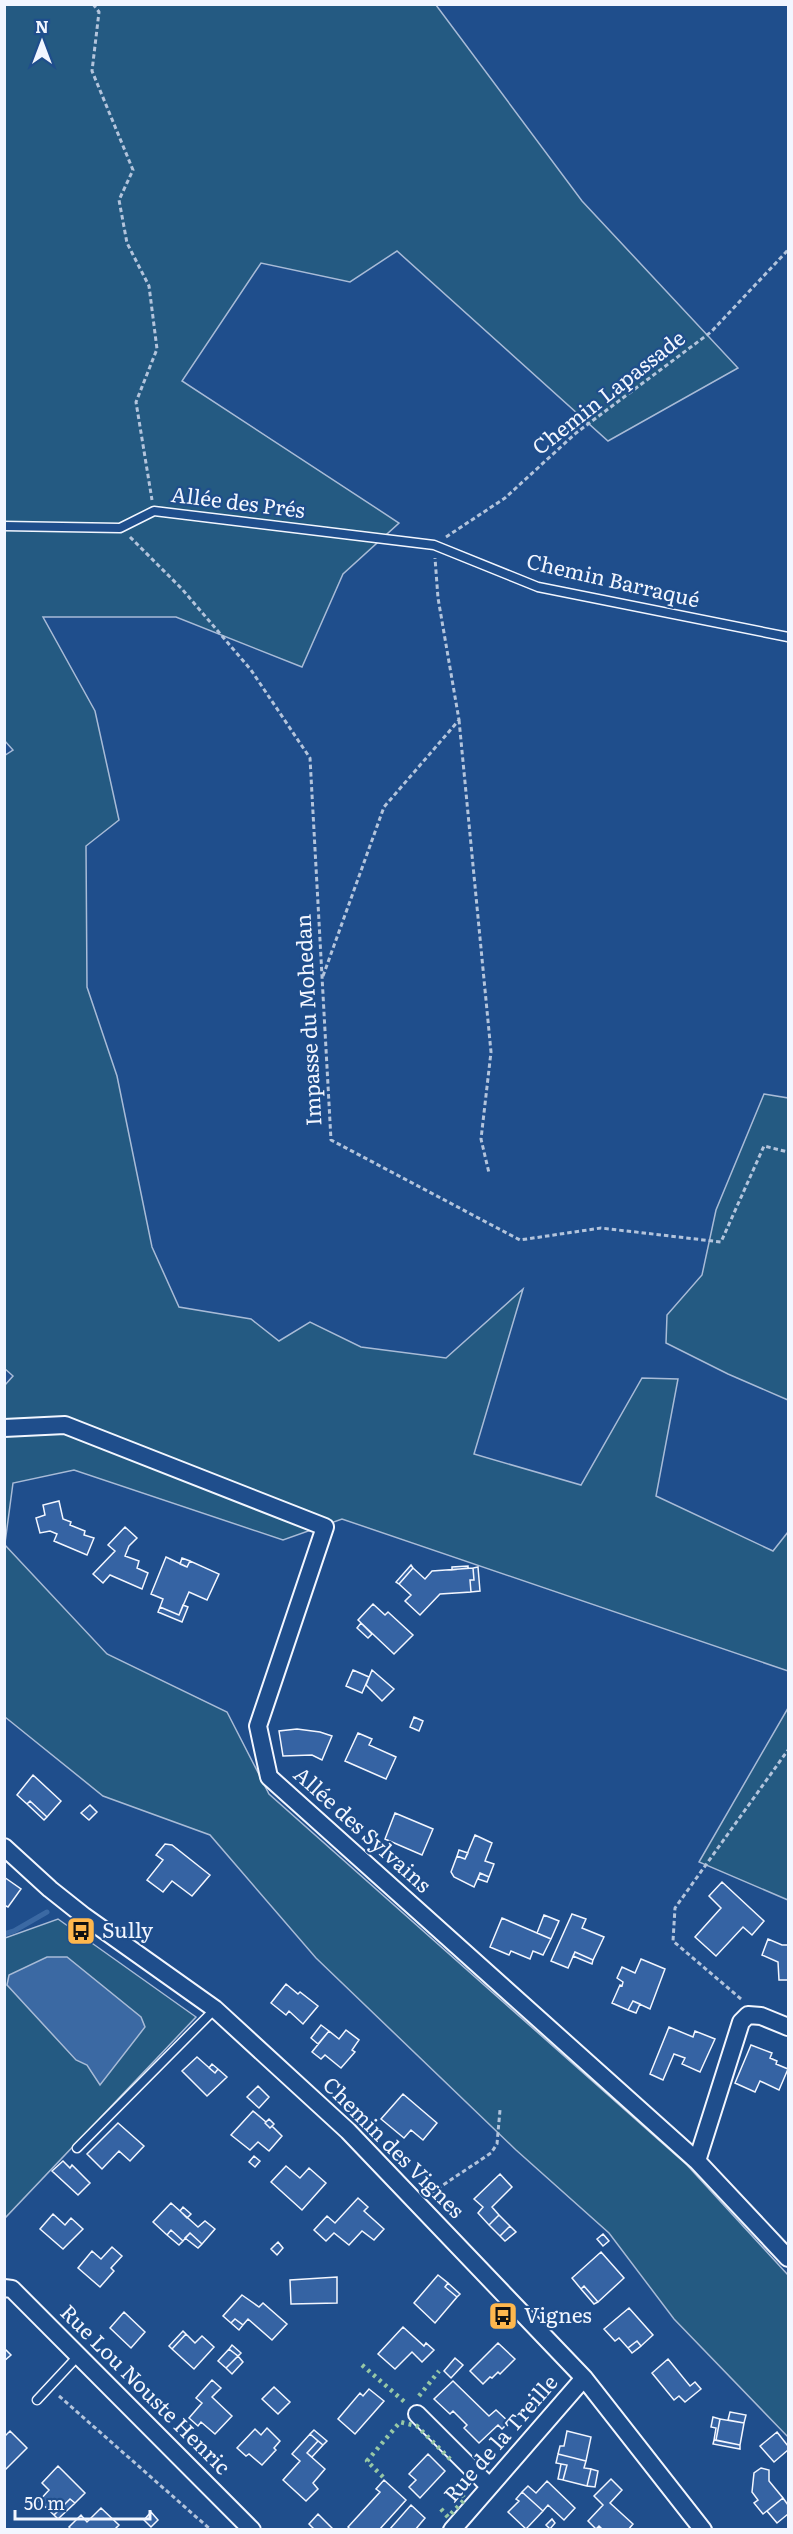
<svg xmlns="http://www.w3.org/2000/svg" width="793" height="2534" viewBox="0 0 793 2534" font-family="Literata,serif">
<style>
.green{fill:#245a82;stroke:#a8bbd7;stroke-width:1.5}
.water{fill:#3b69a3;stroke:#a8bbd7;stroke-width:1.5}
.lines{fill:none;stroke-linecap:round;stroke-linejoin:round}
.stream{stroke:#3b69a3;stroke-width:5}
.building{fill:#3563a3;stroke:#f2f6ff;stroke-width:1.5}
.service-casing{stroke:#f2f6ff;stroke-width:11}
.minor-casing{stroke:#f2f6ff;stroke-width:20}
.path{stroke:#b3c4dc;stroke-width:3;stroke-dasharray:4.5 3;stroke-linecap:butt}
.service{stroke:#1f4e8c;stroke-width:8}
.minor{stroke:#1f4e8c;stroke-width:16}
.hedge{stroke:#97c8a6;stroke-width:4.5;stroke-dasharray:3 4.5;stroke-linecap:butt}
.labels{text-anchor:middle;stroke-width:4.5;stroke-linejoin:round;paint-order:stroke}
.street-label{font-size:21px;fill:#f2f6ff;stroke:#1f4e8c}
.poi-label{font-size:21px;fill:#f2f6ff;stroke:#1f4e8c;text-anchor:start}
</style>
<rect width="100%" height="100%" fill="#1f4e8c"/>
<path class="green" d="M5 5H436L582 201 738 368 608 441 397 251 350 282 261 263 182 381 399 523 343 574 302 667 176 617H43L95 711 119 820 86 846 87 987 117 1076 152 1247 179 1307 251 1319 279 1341 310 1322 361 1347 446 1358 523 1289 474 1454 581 1485 642 1378 678 1379 656 1496 773 1551 788 1532V1671L342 1519 283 1540 74 1470 13 1483 5 1543V1385L13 1376 4 1368V756L13 750 4 740Z
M764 1094 788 1098V1400L728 1374 666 1343 667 1315 702 1275 716 1210Z
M4 1544 107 1654 227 1712 269 1794 687 2165 788 2275V2437L674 2319 609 2233 516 2150 316 1958 210 1835 103 1796 5 1717Z
M788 1708V1900L699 1862Z
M58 1919 196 2017 5 2218V1938Z"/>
<path class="water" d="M47 1957H67L141 2017 145 2027 100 2085 87 2065 76 2060 7 1985 9 1975Z"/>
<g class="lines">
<path class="stream" d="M4 1934 14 1931 47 1912"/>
</g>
<path class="building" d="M59 1501 63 1519 71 1522 70 1525 85 1531 84 1535 94 1538 87 1555 54 1541 57 1534 50 1531 40 1533 36 1518 45 1515 43 1505Z
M125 1527 137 1538 129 1546 125 1556 139 1561 137 1568 148 1573 142 1589 110 1575 103 1583 93 1574 115 1551 108 1545Z
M166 1557 187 1567 190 1561 219 1574 207 1600 189 1592 179 1615 160 1607 163 1599 151 1594Z
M182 1558 190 1561 187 1567 180 1564Z
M411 1565 413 1568 399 1584 396 1582Z
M468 1566V1568L452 1570V1567Z
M478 1567 480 1591 471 1592 470 1580H474L473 1568Z
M413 1568 425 1579 432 1571 473 1568 474 1580H470L471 1592 440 1594 420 1615 405 1601 411 1595 399 1584Z
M373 1604 385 1615 388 1612 413 1635 394 1654 358 1620Z
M183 1605 188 1607 182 1622 158 1612 160 1607 179 1615Z
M361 1623 372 1634 368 1638 357 1628Z
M353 1670 369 1677 362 1693 346 1686Z
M372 1670 394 1689 382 1701 366 1685Z
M414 1717 423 1721 419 1731 410 1727Z
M297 1729 320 1732 332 1736 322 1760 312 1755 283 1756 279 1731Z
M358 1733 372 1739 369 1745 396 1757 386 1779 345 1761Z
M33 1775 61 1801 47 1817 30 1801 27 1804 17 1795Z
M30 1801 47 1817 44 1820 27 1804Z
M90 1805 97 1812 89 1820 81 1813Z
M395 1813 433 1829 422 1855 385 1839Z
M475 1835 492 1843 485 1861 494 1864 489 1877 480 1873 474 1887 454 1877 451 1872 457 1856 465 1859Z
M165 1844 172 1845 210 1875 192 1896 172 1881 163 1892 147 1880 163 1860 156 1855Z
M459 1850 468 1853 465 1859 457 1856Z
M480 1873 489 1877 487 1882 478 1879Z
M4 1877 21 1889 8 1907 4 1905Z
M722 1882 764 1921 752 1935 743 1927 716 1956 695 1937 721 1908 709 1896Z
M572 1914 586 1919 582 1928 604 1937 593 1960 575 1952 568 1968 551 1961Z
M544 1915 559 1921 551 1939 537 1933Z
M502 1918 551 1939 543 1955 533 1951 530 1959 511 1951 509 1955 490 1947Z
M768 1939 782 1945H788V1980H779L778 1962 762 1955Z
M575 1952 593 1960 592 1964 573 1956Z
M641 1959 665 1969 650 2009 633 2001 628 2010 612 2003 620 1985 622 1986 623 1982 617 1978 622 1967 635 1973Z
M286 1984 298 1994 300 1992 318 2006 303 2024 289 2011 286 2015 271 2003Z
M633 2001 640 2004 636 2013 628 2010Z
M321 2025 329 2031 318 2044 311 2038Z
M669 2027 693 2037 695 2031 715 2039 700 2072 682 2064 685 2058 674 2054 663 2080 650 2074Z
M346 2030 359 2040 352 2050 355 2052 341 2068 325 2055 321 2059 312 2052 329 2031 339 2039Z
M751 2045 772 2053 770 2058 777 2061 776 2064 788 2069 779 2090 760 2081 755 2092 735 2083Z
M197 2057 215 2073 218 2069 227 2077 207 2096 182 2071Z
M212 2064 218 2069 215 2073 209 2068Z
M258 2086 269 2097 259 2108 247 2097Z
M403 2094 437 2123 423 2140 411 2130 404 2138 381 2119Z
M253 2111 266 2122 265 2123 270 2128 272 2126 282 2136 269 2151 258 2142 250 2150 231 2135Z
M269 2119 274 2124 270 2128 265 2123Z
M118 2123 144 2146 130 2161 119 2151 102 2169 87 2154Z
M254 2156 260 2161 255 2167 249 2162Z
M63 2161 70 2168 72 2165 90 2183 78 2195 52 2171Z
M286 2166 300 2178 309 2168 326 2183 302 2210 271 2182Z
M500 2174 512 2187 492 2207 499 2215 489 2225 478 2213 483 2207 474 2199Z
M358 2198 368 2207 364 2211 384 2229 374 2240 362 2231 349 2245 334 2233 326 2241 314 2230 327 2216 335 2223Z
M171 2203 198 2227 205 2221 215 2229 202 2244 190 2233 183 2241 171 2230 167 2235 153 2222Z
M183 2207 191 2214 187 2218 180 2211Z
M53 2214 65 2225 71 2218 83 2229 63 2249 40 2229Z
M499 2215 510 2226 500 2236 489 2225Z
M510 2226 516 2232 505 2241 500 2236Z
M171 2230 183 2241 179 2245 167 2235Z
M190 2233 202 2244 198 2248 185 2238Z
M603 2234 609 2241 603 2246 597 2239Z
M278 2242 283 2248 277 2255 271 2249Z
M112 2247 122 2256 111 2268 114 2271 100 2287 78 2268 92 2251 101 2259Z
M601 2252 624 2278 598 2302 584 2286 581 2289 572 2278Z
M438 2275 448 2283 445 2287 457 2297 435 2323 414 2303Z
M337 2277V2303L291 2304 290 2280Z
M448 2283 460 2294 457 2297 445 2287Z
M584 2286 598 2302 594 2304 581 2289Z
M242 2295 259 2307 263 2303 287 2324 272 2340 248 2319 243 2325 235 2319 231 2323 223 2316Z
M629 2308 653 2335 641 2346 637 2341 628 2348 619 2338 615 2341 604 2329Z
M124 2312 145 2332 131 2348 110 2328Z
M235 2319 243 2325 239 2330 231 2323Z
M403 2327 424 2346 426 2343 434 2350 422 2362 412 2352 395 2369 378 2354Z
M183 2331 186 2334 172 2349 169 2346Z
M186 2334 195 2343 202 2336 214 2347 194 2369 172 2349Z
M637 2341 641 2346 632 2353 628 2348Z
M498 2343 515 2359 500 2374 498 2372 492 2378 490 2377 483 2384 470 2371Z
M232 2345 241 2353 238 2356 229 2349Z
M4 2348 11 2355 4 2361Z
M229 2349 238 2356 226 2368 218 2361Z
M238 2356 243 2362 232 2374 226 2368Z
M455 2358 463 2365 451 2378 444 2371Z
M668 2359 690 2386 695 2382 701 2389 685 2402 679 2396 674 2400 652 2373Z
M212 2380 221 2388 212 2397 232 2416 215 2434 201 2422 198 2426 189 2418 202 2403 196 2398Z
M453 2381 489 2416 496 2410 509 2422 502 2429 498 2425 479 2443 464 2428 467 2425 453 2411 450 2414 434 2399Z
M274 2387 290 2402 278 2414 262 2399Z
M369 2389 384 2401 355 2434 338 2419 360 2393 363 2396Z
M730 2412 746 2415 744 2423 728 2420Z
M713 2417 720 2419 716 2440H714L716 2428 711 2427Z
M720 2419 744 2423 740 2445 716 2440Z
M267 2428 280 2441 274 2448 276 2450 262 2465 249 2454 246 2456 237 2448 255 2429 261 2435Z
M314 2430 327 2441 323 2445 310 2434Z
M10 2431 27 2448 4 2471V2437Z
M567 2431 591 2437 586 2461 558 2454 560 2446H564Z
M777 2432 788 2446V2450L774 2462 760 2446Z
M310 2434 318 2441 307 2453 325 2469 313 2483 318 2489 306 2501 283 2480 300 2461 292 2454Z
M714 2440 740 2445V2449L713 2444Z
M318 2441 323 2445 312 2457 307 2453Z
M428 2454 445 2471 420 2498 409 2487 416 2480 409 2474Z
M558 2454 586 2461 584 2468 591 2469 587 2486 563 2480 567 2465 556 2463Z
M561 2464 567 2465 563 2480 558 2479Z
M58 2466 85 2493 75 2503 70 2499 54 2515 39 2501 49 2490 42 2483Z
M761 2468 769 2470V2481L783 2498 763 2514 754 2503 758 2500 752 2492 754 2473Z
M591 2469 598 2471 595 2487 587 2486Z
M611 2479 622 2490 610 2503 633 2524 628 2530H603L599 2526 596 2529 588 2521 603 2505 594 2496Z
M384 2480 406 2500 379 2530H351L348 2527 380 2492 376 2489Z
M547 2481 575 2508 564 2520 548 2505 543 2511 522 2492 528 2486 536 2493Z
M522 2492 543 2511 526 2529 508 2512 519 2501 516 2499Z
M783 2498 788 2505V2514L777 2523 767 2511Z
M70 2499 75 2503 58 2519 54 2515Z
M411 2505 425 2518 415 2530H389Z
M101 2508 119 2525 114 2530H72L69 2527 81 2515 87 2522Z
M151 2512 158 2520 151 2527 144 2520Z
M318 2514 333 2529V2530H315L309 2524Z
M552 2519 555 2523 550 2529 546 2525Z"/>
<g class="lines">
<g class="service-casing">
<path id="service" d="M4 526 120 528 154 511 434 545 538 587 788 637
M77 2148 215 2009
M37 2400 79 2355"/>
</g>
<g class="minor-casing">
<path id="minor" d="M4 1428 65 1425 325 1527 258 1726 269 1777 697 2161 741 2022 748 2015 761 2016 788 2027
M4 1847 50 1889 84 1916 215 2009 348 2131 584 2378 703 2530
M697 2161 788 2258
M4 2288 12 2289 252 2530
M417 2414 489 2486
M452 2530 584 2378"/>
</g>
<path class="path" d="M93 4 99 12 92 71 133 170 119 200 127 243 149 286 157 349 136 402 152 500
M130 537 182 589 251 670 310 758 331 1140 520 1240 601 1228 721 1242 764 1146 788 1152
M446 537 505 498 576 433 711 332 788 250
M459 720 491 1052 481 1139 489 1173
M323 976 384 807 459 720 438 598 435 558
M741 1999 673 1941 675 1908 788 1750
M431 2193 491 2153 497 2144 500 2110
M59 2396 211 2530"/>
<use href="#service" class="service"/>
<use href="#minor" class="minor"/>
<path class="hedge" d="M362 2365 407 2404
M419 2396 439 2371
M383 2477 367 2461 400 2422 417 2426 451 2460
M441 2509 448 2517 465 2499 460 2492 472 2481 468 2477"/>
</g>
<defs>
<g id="bus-square" transform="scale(1.5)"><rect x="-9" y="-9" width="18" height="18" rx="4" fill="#ffb74d" stroke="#1f4e8c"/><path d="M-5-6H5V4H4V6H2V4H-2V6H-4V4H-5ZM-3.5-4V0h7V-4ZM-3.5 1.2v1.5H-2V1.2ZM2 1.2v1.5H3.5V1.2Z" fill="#111"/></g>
</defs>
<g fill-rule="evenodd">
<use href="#bus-square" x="81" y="1931"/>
<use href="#bus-square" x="503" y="2316"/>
</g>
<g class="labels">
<g class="street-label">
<text transform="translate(609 393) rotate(-38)" y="7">Chemin Lapassade</text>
<text transform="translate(238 503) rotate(7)" y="7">Allée des Prés</text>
<text transform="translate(613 581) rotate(13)" y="7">Chemin Barraqué</text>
<text transform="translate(309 1020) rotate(-93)" y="7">Impasse du Mohedan</text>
<text transform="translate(362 1830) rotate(42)" y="7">Allée des Sylvains</text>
<text transform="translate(393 2148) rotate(45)" y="7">Chemin des Vignes</text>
<text transform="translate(145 2390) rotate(45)" y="7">Rue Lou Nouste Henric</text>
<text transform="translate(501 2439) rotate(-49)" y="7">Rue de la Treille</text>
</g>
<g class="poi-label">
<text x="102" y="1938">Sully</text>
<text x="524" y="2323">Vignes</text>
</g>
</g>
<rect width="793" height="2534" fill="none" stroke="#f2f6ff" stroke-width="12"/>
<g transform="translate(42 42)" stroke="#1f4e8c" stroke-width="4.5" paint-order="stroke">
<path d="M0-4.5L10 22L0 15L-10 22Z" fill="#f2f6ff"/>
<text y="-9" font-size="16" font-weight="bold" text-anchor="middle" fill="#f2f6ff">N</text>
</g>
<path d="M15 2510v9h135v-9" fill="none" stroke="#f2f6ff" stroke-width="3"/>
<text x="24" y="2510" font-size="18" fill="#f2f6ff" stroke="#1f4e8c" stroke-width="4.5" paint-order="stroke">50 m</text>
</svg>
